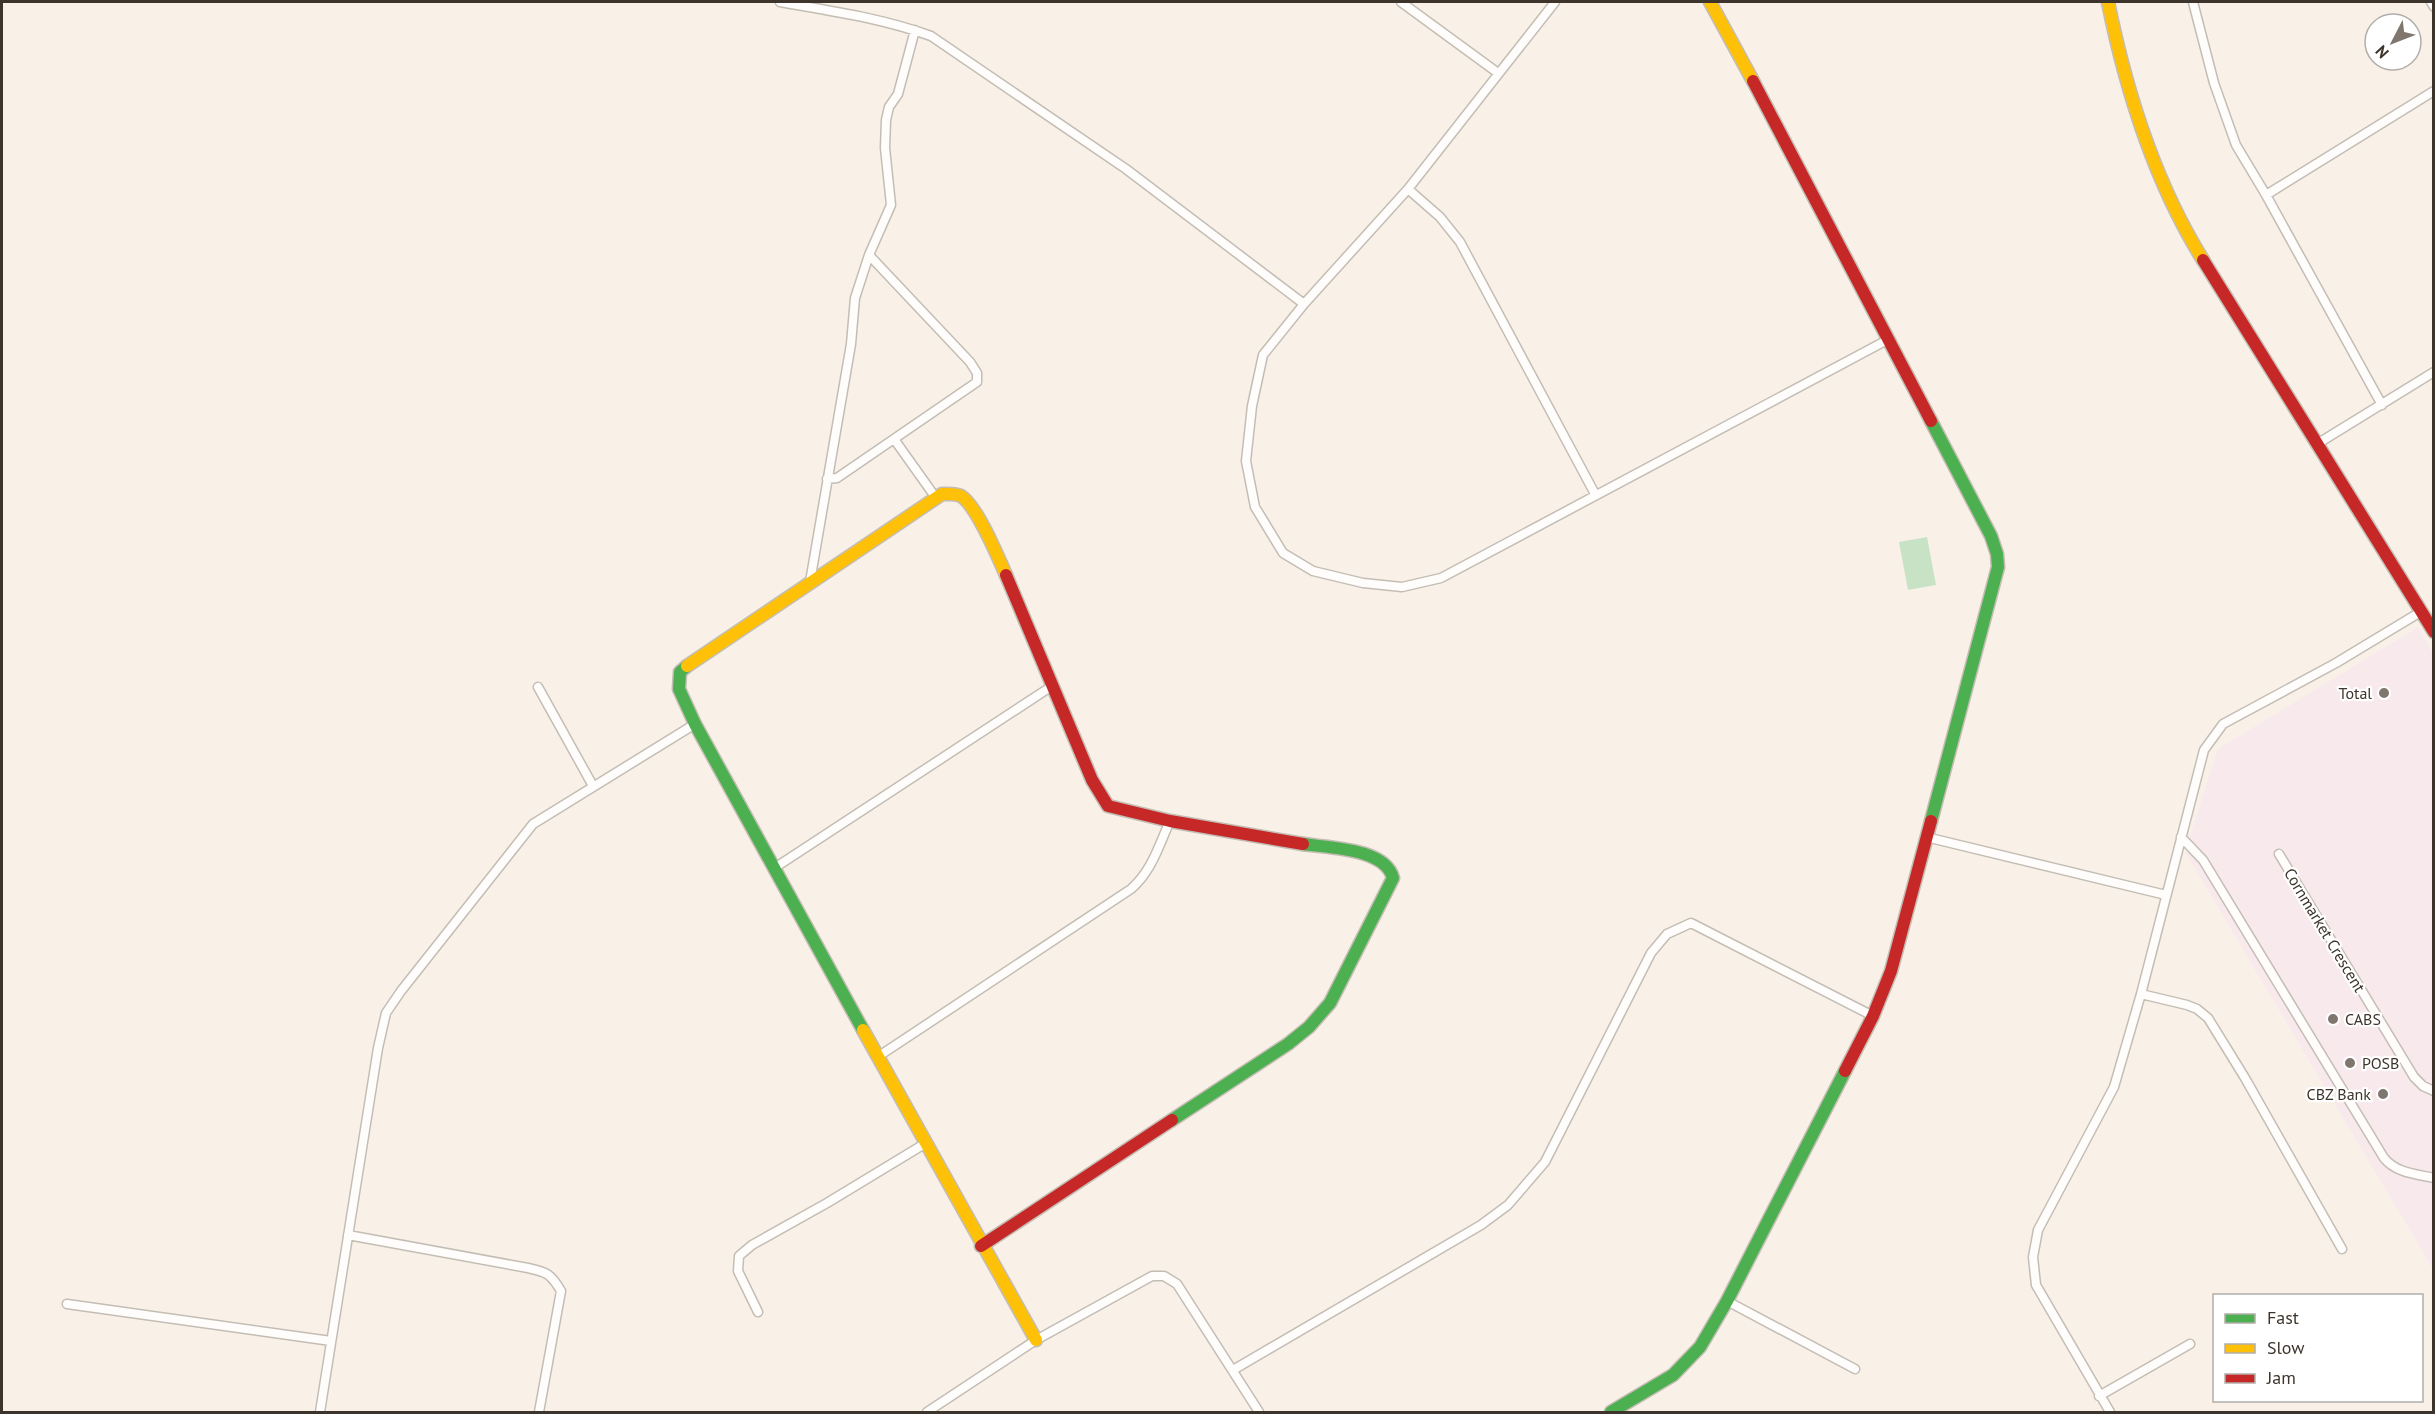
<svg xmlns="http://www.w3.org/2000/svg" width="2435" height="1414" viewBox="0 0 2435 1414" font-family="'PT Sans',sans-serif">
<style>
.commercial{fill:#f8e9ed}
.green{fill:#c7e2c5}
.lines{fill:none;stroke-linecap:round;stroke-linejoin:round}
.street-casing{stroke:#c4bdb4;stroke-width:11}
.fast-casing{stroke:#c4bdb4;stroke-width:15}
.slow-casing{stroke:#c4bdb4;stroke-width:15}
.jam-casing{stroke:#c4bdb4;stroke-width:15}
.street{stroke:#fefdfc;stroke-width:8}
.fast{stroke:#4caf50;stroke-width:12}
.slow{stroke:#ffc107;stroke-width:12}
.jam{stroke:#c62828;stroke-width:12}
.poi-dot{fill:#7f766d;stroke:#fff;stroke-width:2}
.labels{text-anchor:middle;stroke-width:4.5;stroke-linejoin:round;paint-order:stroke}
.poi-label{font-size:16px;fill:#3d342b;stroke:#fff;text-anchor:end}
.street-label{font-size:16px;fill:#3d342b;stroke:#fff}
</style>
<rect width="100%" height="100%" fill="#f9f1e8"/>
<path class="commercial" d="M2418 627 2434 655 2433 1269 2185 852 2218 749Z"/>
<path class="green" d="M1927 537 1936 585 1908 590 1899 542Z"/>
<g class="lines">
<g class="street-casing">
<path id="street" d="M780 2C831 11 882 18 931 36L1126 169 1304 304
M1401 2 1498 73
M1555 2 1408 189 1304 304 1263 355 1252 406 1246 461 1255 507 1283 553 1313 571 1363 583 1402 587 1441 578 1889 339
M2193 2 2214 83 2236 145 2266 195 2382 405
M2431 2 2434 7
M1408 189 1440 217 1460 242 1595 494
M2266 195 2434 91
M894 439 936 498
M2317 444 2434 372
M827 479 837 478 977 382V373L970 362 869 255 891 205 885 148 886 120 889 107 898 94 915 30
M810 582 851 344 855 298 869 255
M538 687 593 786
M1926 837 2166 895
M2181 837 2203 860 2384 1158C2396 1173 2416 1174 2434 1178
M2279 854 2414 1077 2423 1086 2434 1091
M776 867 1052 686
M2141 994 2187 1005 2197 1009 2208 1018 2245 1078 2342 1249
M879 1056 1131 889C1152 871 1159 845 1170 821
M348 1235 528 1268C547 1272 551 1274 561 1291L539 1412
M1727 1301 1855 1369
M67 1304 331 1341
M758 1312 738 1271 739 1256 752 1245 827 1203 926 1143
M1233 1370 1481 1225 1508 1205 1545 1162 1651 953 1667 934 1691 923 1873 1016
M2099 1396 2190 1344
M320 1412 378 1048 386 1013 401 991 533 824 695 724
M927 1412 1036 1340 1152 1276H1164L1177 1284 1259 1412
M2110 1412 2036 1285 2033 1257 2038 1230 2114 1087 2141 994 2204 750 2223 724 2336 663 2422 611"/>
</g>
<g class="fast-casing">
<path id="fast" d="M687 666 680 672 679 689 695 724 863 1030
M1931 821 1998 567 1997 554 1991 536 1931 421
M1172 1120 1288 1044 1309 1027 1330 1003 1393 878C1385 848 1329 848 1303 844
M1611 1412 1673 1375 1700 1347 1727 1301 1845 1071"/>
</g>
<g class="slow-casing">
<path id="slow" d="M1710 2 1753 81
M2108 2C2126 91 2155 183 2203 260
M687 666 942 494C949 494 955 493 961 496 977 506 998 557 1006 575
M863 1030 1036 1340"/>
</g>
<g class="jam-casing">
<path id="jam" d="M1753 81 1931 421
M2203 260 2434 632
M1006 575 1092 780 1108 806 1170 821 1303 844
M1845 1071 1873 1016 1891 971 1931 821
M981 1246 1172 1120"/>
</g>
<use href="#street" class="street"/>
<use href="#fast" class="fast"/>
<use href="#slow" class="slow"/>
<use href="#jam" class="jam"/>
</g>
<g class="poi-dot">
<circle cx="2384" cy="693" r="6"/>
<circle cx="2333" cy="1019" r="6"/>
<circle cx="2350" cy="1063" r="6"/>
<circle cx="2383" cy="1094" r="6"/>
</g>
<g class="labels">
<g class="poi-label">
<text x="2372" y="699">Total</text>
<text x="2345" y="1025" text-anchor="start">CABS</text>
<text x="2362" y="1069" text-anchor="start">POSB</text>
<text x="2371" y="1100">CBZ Bank</text>
</g>
<g class="street-label">
<text transform="translate(2325 930) rotate(59)" y="6">Cornmarket Crescent</text>
</g>
</g>
<rect width="2435" height="1414" fill="none" stroke="#3d342b" stroke-width="6"/>
<rect x="2213" y="1294" width="210" height="108" fill="#ffffff" stroke="#b1aeaa" stroke-width="1.5"/>
<rect x="2225" y="1314" width="30" height="9" fill="#4caf50" stroke="#b1aeaa" stroke-width="1.5"/>
<text x="2267" y="1324" font-size="18" fill="#3d342b">Fast</text>
<rect x="2225" y="1344" width="30" height="9" fill="#ffc107" stroke="#b1aeaa" stroke-width="1.5"/>
<text x="2267" y="1354" font-size="18" fill="#3d342b">Slow</text>
<rect x="2225" y="1374" width="30" height="9" fill="#c62828" stroke="#b1aeaa" stroke-width="1.5"/>
<text x="2267" y="1384" font-size="18" fill="#3d342b">Jam</text>
<g transform="translate(2393 42) rotate(228)"><circle r="28" fill="#ffffff" stroke="#b1aeaa" stroke-width="1.5"/>
<path d="M0-4.5L10 22L0 15L-10 22Z" fill="#7f766d"/>
<text y="-9" font-size="16" font-weight="bold" text-anchor="middle" fill="#3d342b">N</text>
</g>
</svg>
